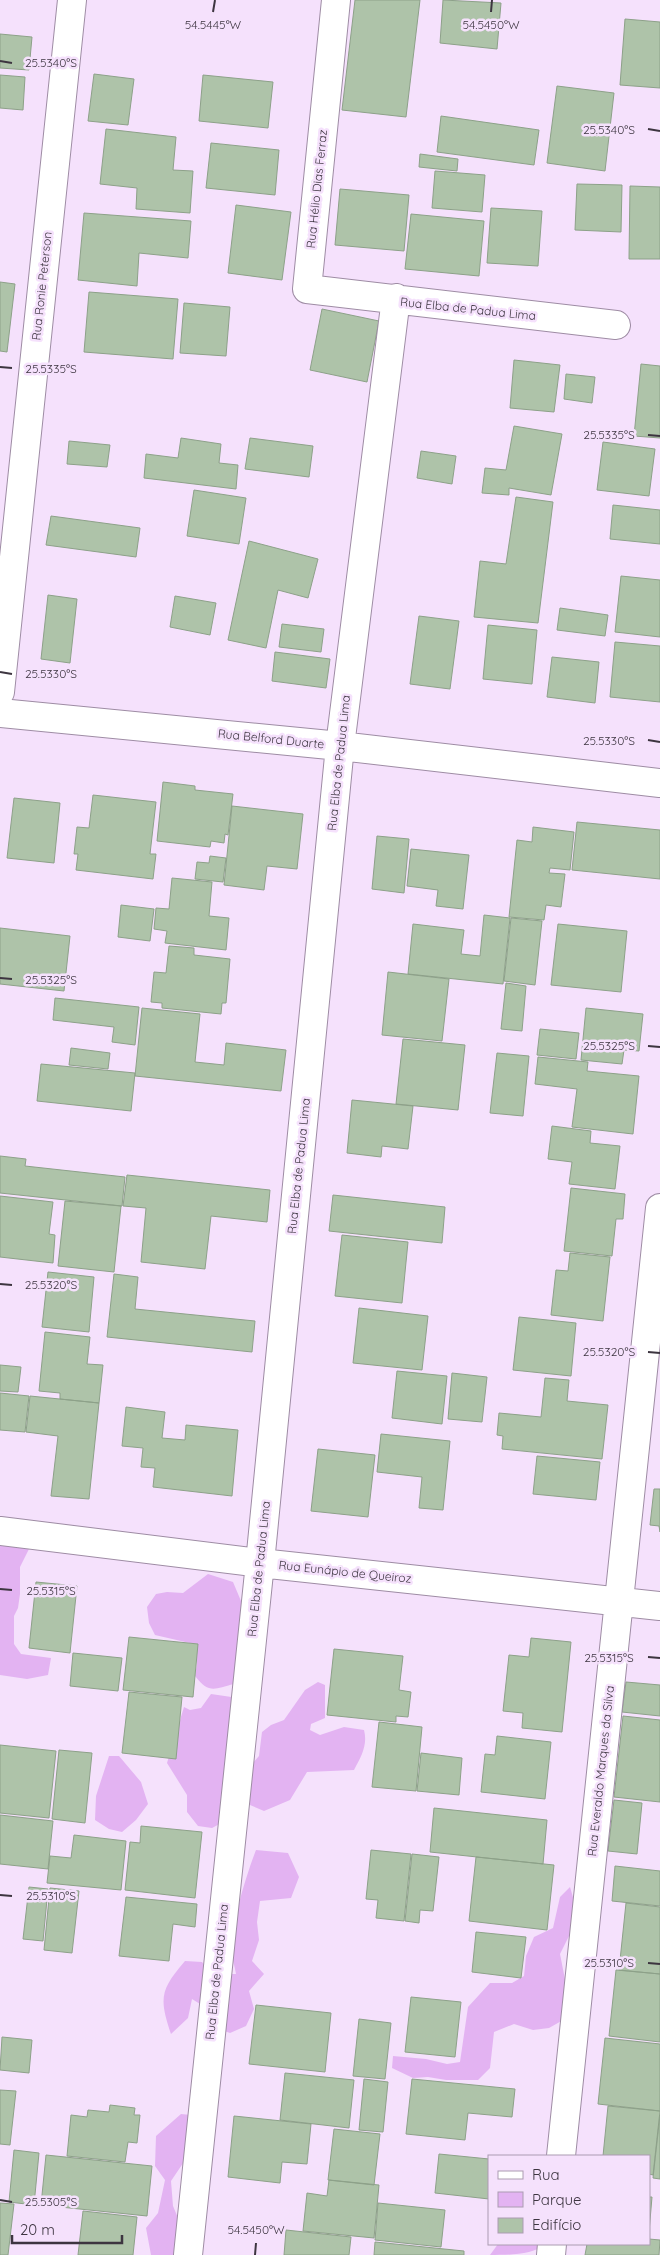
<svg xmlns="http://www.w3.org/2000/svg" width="660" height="2255" viewBox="0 0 660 2255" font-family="Quicksand,sans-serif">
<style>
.green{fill:#e3b3f2}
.building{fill:#aec3a9;stroke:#8da189}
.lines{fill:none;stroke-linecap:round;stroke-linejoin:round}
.minor-casing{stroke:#9e8ca4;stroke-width:30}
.minor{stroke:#fff;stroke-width:28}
.ticks{fill:none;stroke:#3d3540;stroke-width:2}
.labels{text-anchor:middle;stroke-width:5;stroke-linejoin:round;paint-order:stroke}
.street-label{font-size:12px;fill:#3d3540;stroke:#f5e1fc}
.ticks-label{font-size:12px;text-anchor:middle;fill:#3d3540;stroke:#f5e1fc;stroke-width:5;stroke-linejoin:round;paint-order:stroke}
</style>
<rect width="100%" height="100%" fill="#f5e1fc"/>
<path class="green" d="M0 1534H7L29 1549 20 1567V1594L18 1608 14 1616V1644L21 1654 51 1658 48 1675 27 1679 0 1675Z
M208 1574 233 1582 241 1601 254 1619 234 1684C214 1689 209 1694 195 1676L197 1663 194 1644 155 1635 149 1623 147 1607 156 1594 167 1592 183 1593Z
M318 1682 325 1685V1718L311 1724 310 1730 320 1735 344 1727 364 1730C368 1745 361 1757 354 1770L307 1772 290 1800 264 1811 250 1805 245 1786 247 1770 259 1756 262 1732 271 1725 284 1720 305 1690Z
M211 1694 245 1699 229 1819 212 1828 198 1826 187 1812V1795L167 1763 184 1707 190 1710 201 1708Z
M109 1756H119L141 1782 148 1804 136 1820 122 1832 109 1829 95 1820 96 1796Z
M256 1850 288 1853 299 1877 291 1898 260 1901 257 1922 259 1940 252 1961 264 1974 249 1991 254 2009 246 2026 230 2033 213 2027 208 2009 192 1999 188 2018 171 2034C159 1998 160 1990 185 1961L202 1962 212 1974H236C235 1967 232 1959 232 1951 231 1924 246 1876 256 1850Z
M570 1887 577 1911 572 1930 560 1954 572 2015 549 2028 533 2030 514 2024 494 2032 490 2068 478 2080H446L428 2077 413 2078 392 2068 393 2056 426 2059 447 2064 460 2062 468 2007 490 1983H512L524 1976 526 1956 534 1937 553 1928 560 1897Z
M181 2114 201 2116 198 2141 171 2181 173 2206 183 2230 177 2255H151L146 2228 158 2213 165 2180 155 2166 156 2136Z
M498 2244H545C534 2255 508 2255 490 2255Z"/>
<path class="building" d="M355 0H420L406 117 342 110Z
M443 0 501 3 497 49 440 43Z
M625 19 660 22V88L620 85Z
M0 34 32 37 29 70 0 68Z
M94 74 134 79 128 125 88 121Z
M0 75 25 77 23 110 0 108Z
M203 75 273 82 268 128 199 121Z
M557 86 614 93 605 171 547 163Z
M441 116 539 130 534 165 437 152Z
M106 129 176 137 173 170 193 171 190 213 136 209 137 188 100 184Z
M211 143 279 150 275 195 206 188Z
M420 154 458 159 457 171 419 167Z
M435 171 485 175 482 212 432 208Z
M577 184 622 185 621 232 575 230Z
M630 186 660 187V259H629Z
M340 189 409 195 404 251 335 245Z
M236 205 291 212 282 280 228 273Z
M491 208 542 211 538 266 487 263Z
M84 213 191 221 188 258 139 253 137 286 78 280Z
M411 214 484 221 479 276 405 269Z
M0 282 15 284 7 352 0 351Z
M89 292 178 299 173 359 84 352Z
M184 303 230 307 226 356 180 353Z
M322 309 379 321 367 382 310 370Z
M514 360 560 365 554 412 510 408Z
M641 364 660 366V438L634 436Z
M566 374 595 377 592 403 564 399Z
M514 426 562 434 551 495 509 488V495L482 493 485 468 506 470Z
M181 438 221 444 219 463 238 465 236 489 144 478 146 454 178 458Z
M250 438 313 446 309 477 245 469Z
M69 441 110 445 107 467 67 464Z
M603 442 655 449 649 496 597 490Z
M421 451 456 456 452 484 417 478Z
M194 490 246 498 239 544 187 536Z
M516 497 553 502 538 623 474 617 480 561 506 564Z
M613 505 660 510V544L610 539Z
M51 516 140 528 136 557 46 545Z
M249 541 318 559 308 598 278 590 266 648 228 640Z
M621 576 660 580V637L615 632Z
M48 595 77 599 70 663 41 659Z
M175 596 216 603 210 635 170 627Z
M560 608 608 615 605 636 557 630Z
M419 616 459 621 450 689 410 684Z
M282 624 324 629 321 652 279 647Z
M488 625 537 630 532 684 483 679Z
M615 642 660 646V702L610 697Z
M275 652 330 659 326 688 272 681Z
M552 657 599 662 595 703 547 697Z
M163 782 195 786V790L233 794 228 835 225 834 224 843 211 841 210 847 157 841Z
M93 795 156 802 150 854H156L153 879 76 870 78 854H74L77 827 89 828Z
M14 798 60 803 54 863 7 858Z
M232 806 303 814 297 869 267 866 264 890 224 885Z
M577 822 660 830V879L572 870Z
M533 827 574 832 570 870 550 868 549 873 565 874 561 907 546 905 544 920 509 917 517 840 532 842Z
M377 836 409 839 404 893 372 889Z
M411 849 469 855 463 909 436 906 438 890 407 886Z
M210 856 226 858 223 882 195 879 197 862 209 863Z
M172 878 212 882 209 916 229 918 226 950 165 943 167 931 154 929 156 908 169 909Z
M121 905 154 909 150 941 118 937Z
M484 915 510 918 503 984 408 974 413 924 464 930 461 954 480 956Z
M511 918 542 921 535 985 504 981Z
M558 924 627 931 621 992 551 985Z
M0 928 70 936 64 991 0 984Z
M169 946 194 948V955L230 959 226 1003H222L221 1014 162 1008V1003L151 1002 154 972 166 973Z
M388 972 449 979 442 1041 382 1035Z
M506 983 526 986 522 1031 501 1029Z
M55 998 139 1007 135 1045 112 1042 114 1027 53 1020Z
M142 1008 200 1014 195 1062 224 1065 226 1043 286 1050 281 1091 135 1076Z
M586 1008 643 1014 639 1051 624 1050 622 1064 581 1060Z
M540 1029 579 1033 576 1059 537 1055Z
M403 1039 465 1045 458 1110 396 1104Z
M71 1048 110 1053 108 1069 69 1065Z
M497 1053 529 1056 523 1116 490 1113Z
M538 1057 588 1062 587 1071 639 1076 633 1134 572 1127 577 1089 535 1084Z
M41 1064 135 1073 131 1111 37 1101Z
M352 1100 413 1106 408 1149 382 1146 381 1157 347 1153Z
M552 1126 591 1131 590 1143 620 1146 615 1189 569 1184 572 1162 548 1159Z
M0 1156 26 1159 25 1166 125 1177 122 1206 0 1193Z
M127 1175 270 1190 267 1222 211 1216 205 1269 141 1262 146 1208 123 1206Z
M571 1188 625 1194 623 1219H616L612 1256 564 1251Z
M333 1195 445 1207 442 1243 329 1231Z
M0 1196 53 1202 49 1234 55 1235 53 1263 0 1257Z
M65 1201 121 1206 114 1272 58 1266Z
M342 1235 408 1242 402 1303 335 1296Z
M570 1253 610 1257 603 1321 551 1315 556 1270 568 1271Z
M48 1272 94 1277 89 1332 42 1327Z
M114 1274 138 1277 135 1309 255 1321 252 1352 107 1337Z
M359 1308 428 1316 422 1370 353 1363Z
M519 1317 576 1323 571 1376 513 1370Z
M45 1332 90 1337 87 1364 103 1365 99 1403 60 1399V1393L39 1391Z
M0 1365 21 1367 18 1392 0 1391Z
M397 1371 447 1376 442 1424 392 1418Z
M452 1373 487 1377 482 1422 448 1419Z
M545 1378 569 1380 567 1401 608 1405 602 1459 502 1449 503 1436 497 1435 499 1413 541 1417Z
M0 1393 29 1396 25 1432 0 1430Z
M30 1396 99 1403 89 1499 51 1496 58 1436 26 1432Z
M126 1407 165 1412 162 1438 185 1440 186 1425 238 1430 232 1496 153 1487 155 1468 141 1467 143 1448 122 1446Z
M381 1434 450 1441 443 1510 419 1508 422 1477 377 1472Z
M318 1449 375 1455 368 1517 311 1511Z
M537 1456 600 1462 596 1500 533 1494Z
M654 1489H660V1532L659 1526 650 1525Z
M36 1582 77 1586 70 1653 29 1648Z
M129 1637 198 1644 193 1697 123 1690Z
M531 1638 571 1642 562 1732 522 1728 523 1713 503 1711 509 1655 529 1657Z
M334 1649 403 1656 399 1690 411 1692 408 1717 396 1716V1722L327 1715Z
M73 1653 122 1658 118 1691 70 1686Z
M626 1682 660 1685V1716L622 1712Z
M129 1692 182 1697 176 1759 122 1753Z
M623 1716 660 1720V1802L614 1797Z
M379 1722 422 1727 416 1791 372 1787Z
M497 1736 551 1742 545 1799 481 1792 485 1754 495 1755Z
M0 1745 56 1751 49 1818 0 1813Z
M59 1750 92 1753 85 1823 52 1819Z
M421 1753 462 1758 459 1795 417 1791Z
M614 1800 642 1803 637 1854 608 1851Z
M434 1808 547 1820 543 1864 430 1852Z
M0 1815 53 1821 48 1869 0 1864Z
M141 1826 202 1832 195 1898 125 1890 130 1842 140 1843Z
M74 1835 126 1841 121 1890 47 1883 50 1856 71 1858Z
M371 1850 411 1854 404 1921 376 1918 378 1900 366 1899Z
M412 1854 439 1857 433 1911 420 1910 419 1923 405 1921Z
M476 1857 554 1865 547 1930 469 1921Z
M615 1866 660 1871V1906L612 1901Z
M29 1887 48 1889 43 1941 23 1939Z
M50 1888 79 1891 72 1953 44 1950Z
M126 1897 197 1904 195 1927 173 1924 169 1961 119 1956Z
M626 1903 660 1907V1974L619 1970Z
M476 1932 526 1937 521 1978 472 1972Z
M616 1970 660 1974V2042L609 2036Z
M411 1997 461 2002 455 2057 405 2052Z
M256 2005 331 2013 325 2072 249 2064Z
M359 2019 391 2023 385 2079 353 2076Z
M2 2037 32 2040 29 2073 0 2070Z
M605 2038 660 2044V2111L598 2104Z
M285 2073 354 2080 349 2128 280 2120Z
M364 2079 388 2082 383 2132 359 2130Z
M412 2079 515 2089 512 2117 468 2113 465 2140 406 2134Z
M0 2090 16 2091 10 2145 0 2144Z
M110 2105 135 2108 134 2115H140L137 2143 128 2142 125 2162 67 2156 71 2115 87 2117 88 2110 109 2112Z
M608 2106 660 2111 653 2175 649 2174V2156H603Z
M660 2115V2179L653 2178Z
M234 2116 311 2124 307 2164 282 2162 280 2183 228 2177Z
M334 2129 380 2134 374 2185 328 2180Z
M14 2150 39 2153 34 2205 9 2202Z
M439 2154 489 2159V2199L435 2193Z
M46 2155 152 2166 147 2216 41 2205Z
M329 2180 379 2185 374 2238 303 2231 307 2193 327 2196Z
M649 2197H652L649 2232Z
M0 2203 14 2204 8 2255H0Z
M378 2203 445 2210 441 2247 375 2240Z
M83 2211 137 2217 133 2255H78Z
M286 2230 351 2237 349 2255H284Z
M649 2239 660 2240 659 2255H585L587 2244H649Z
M375 2242 464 2251V2255H374Z"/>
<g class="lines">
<g class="minor-casing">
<path id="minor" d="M336 0 307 289 616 325
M0 692 72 0
M0 713 340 746 660 783
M0 1531 260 1563 660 1606
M561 2156 660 1208
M188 2255 260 1563 340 746 396 298
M551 2255 552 2244"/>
</g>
<use href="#minor" class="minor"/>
</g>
<path class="ticks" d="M213 12 215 0M491 12 492 0M0 61 12 63M648 129 660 131M0 367 12 368M648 435 660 436M0 672 12 674M648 740 660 742M0 978 12 979M648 1046 660 1047M0 1284 12 1285M648 1352 660 1353M0 1589 12 1590M648 1657 660 1658M0 1895 12 1896M648 1963 660 1964M0 2200 12 2202M255 2255 256 2243"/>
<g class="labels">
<g class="street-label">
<text transform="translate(317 189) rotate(-84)" y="4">Rua Hélio Dias Ferraz</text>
<text transform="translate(42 286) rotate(-84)" y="4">Rua Ronie Peterson</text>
<text transform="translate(468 309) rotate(6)" y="4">Rua Elba de Padua Lima</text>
<text transform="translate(271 739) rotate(6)" y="4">Rua Belford Duarte</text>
<text transform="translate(339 763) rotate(-84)" y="4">Rua Elba de Padua Lima</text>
<text transform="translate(299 1166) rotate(-84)" y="4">Rua Elba de Padua Lima</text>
<text transform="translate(259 1569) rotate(-84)" y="4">Rua Elba de Padua Lima</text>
<text transform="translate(345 1572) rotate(6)" y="4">Rua Eunápio de Queiroz</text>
<text transform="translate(601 1771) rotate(-84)" y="4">Rua Everaldo Marques da Silva</text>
<text transform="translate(217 1972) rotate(-84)" y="4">Rua Elba de Padua Lima</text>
</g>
</g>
<g class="ticks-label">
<text x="213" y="29">54.5445°W</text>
<text x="491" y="29">54.5450°W</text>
<text x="51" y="67">25.5340°S</text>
<text x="609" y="134">25.5340°S</text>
<text x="51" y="373">25.5335°S</text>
<text x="609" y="439">25.5335°S</text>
<text x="51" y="678">25.5330°S</text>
<text x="609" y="745">25.5330°S</text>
<text x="51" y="984">25.5325°S</text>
<text x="609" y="1050">25.5325°S</text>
<text x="51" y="1289">25.5320°S</text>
<text x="609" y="1356">25.5320°S</text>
<text x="51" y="1595">25.5315°S</text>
<text x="609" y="1662">25.5315°S</text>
<text x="51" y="1900">25.5310°S</text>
<text x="609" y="1967">25.5310°S</text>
<text x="51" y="2206">25.5305°S</text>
<text x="256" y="2234">54.5450°W</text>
</g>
<rect x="488" y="2155" width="162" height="90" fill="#f5e1fc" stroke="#ab9cb1"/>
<rect x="498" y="2171" width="25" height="8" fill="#ffffff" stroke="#ab9cb1"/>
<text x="532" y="2180" font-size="15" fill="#3d3540">Rua</text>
<rect x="498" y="2192" width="25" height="15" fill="#e3b3f2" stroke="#ab9cb1"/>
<text x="532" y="2205" font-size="15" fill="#3d3540">Parque</text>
<rect x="498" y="2218" width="25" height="15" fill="#aec3a9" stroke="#ab9cb1"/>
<text x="532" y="2230" font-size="15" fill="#3d3540">Edifício</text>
<path d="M12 2235v8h110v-8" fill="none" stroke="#3d3540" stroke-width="2.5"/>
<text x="20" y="2235" font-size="15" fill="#3d3540" stroke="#f5e1fc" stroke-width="4" paint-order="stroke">20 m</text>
</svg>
